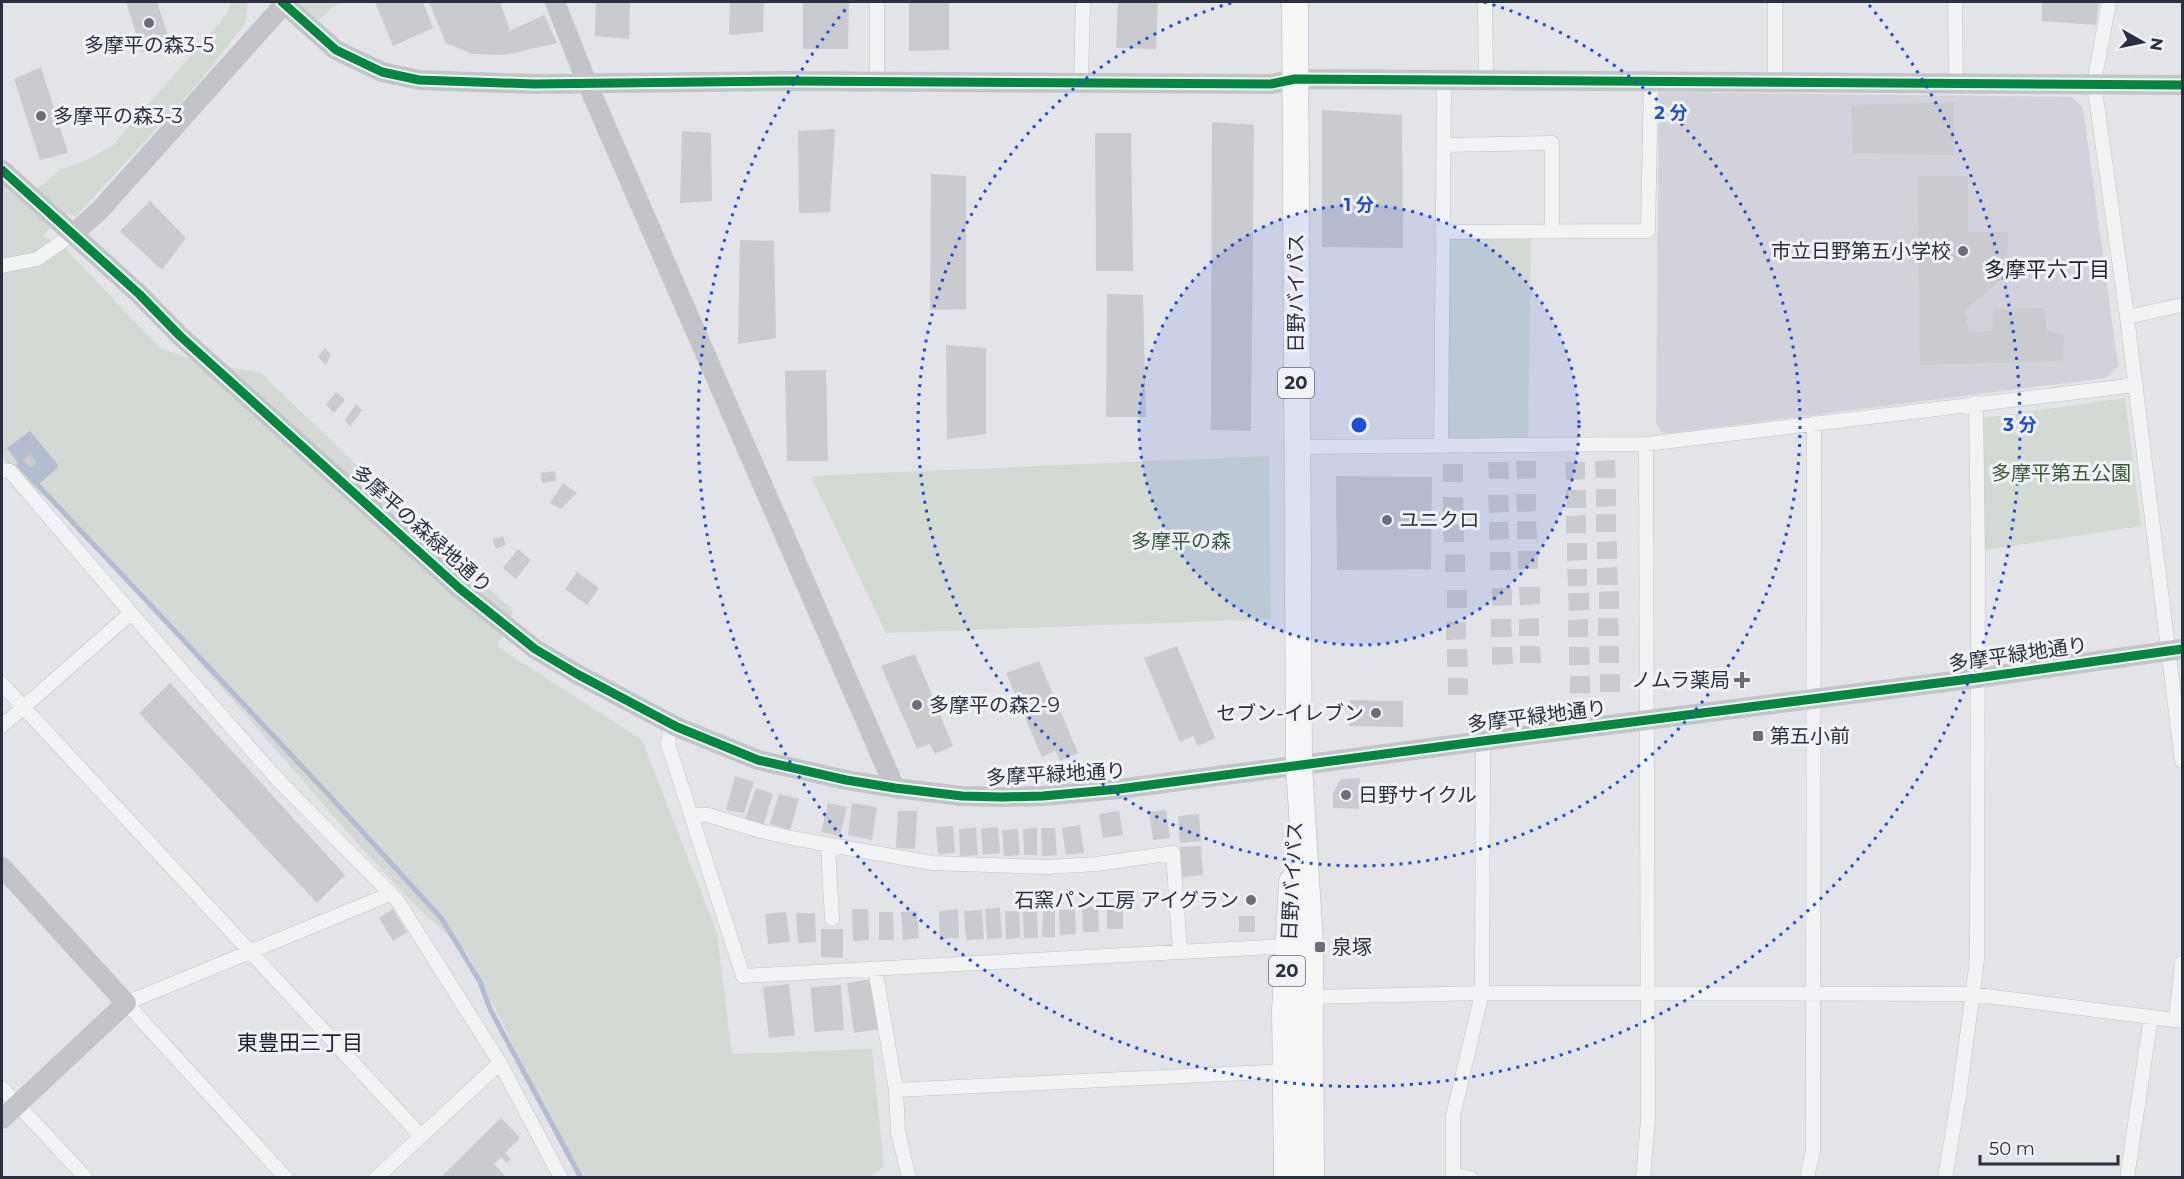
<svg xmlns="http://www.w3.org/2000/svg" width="2184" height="1179" viewBox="0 0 2184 1179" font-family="Montserrat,'Noto Sans JP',sans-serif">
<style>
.built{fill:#d2d3da}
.green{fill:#d2dad3}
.water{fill:#b3bcd0}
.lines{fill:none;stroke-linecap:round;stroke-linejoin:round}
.stream{stroke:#b3bcd0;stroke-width:5}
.building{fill:#c9cbce}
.street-casing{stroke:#c1c2c5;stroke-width:15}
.highway-casing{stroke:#b6b7bc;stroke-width:27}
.street{stroke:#f2f3f5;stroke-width:14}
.secondary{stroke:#c3c4c9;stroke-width:20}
.highway{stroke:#f6f6f7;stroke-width:26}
.cycleway-casing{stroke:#f1f2f7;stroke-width:13}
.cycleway{stroke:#00873e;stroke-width:9}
.ring{fill:none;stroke:#1d4ed8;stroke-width:3;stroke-dasharray:3 6}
.poi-dot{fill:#6b6e7a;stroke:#f1f2f7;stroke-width:2}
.labels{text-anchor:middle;stroke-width:6;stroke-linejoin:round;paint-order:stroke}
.shield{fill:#f1f2f7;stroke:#666a77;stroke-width:1.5}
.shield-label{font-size:18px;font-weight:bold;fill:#2b2f40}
.poi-label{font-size:20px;fill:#2b2f40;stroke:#f1f2f7;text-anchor:start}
.street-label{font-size:20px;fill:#2b2f40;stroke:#f1f2f7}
.park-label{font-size:20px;fill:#395a39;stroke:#f1f2f7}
.neighbourhood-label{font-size:21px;fill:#1d2031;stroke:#f1f2f7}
.centre{fill:#1d4ed8;stroke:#f1f2f7;stroke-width:3}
.ring-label{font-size:18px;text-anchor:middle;font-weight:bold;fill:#1d4ed8;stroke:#f1f2f7;stroke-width:6;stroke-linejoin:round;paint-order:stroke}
</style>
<rect width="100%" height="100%" fill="#e3e4e7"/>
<path class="built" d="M1659 92 2072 97 2083 108 2118 366 2106 378 1664 434 1656 424Z"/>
<path class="green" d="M231 2H248L245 24 194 88 76 216 55 211 54 223 43 236 65 248 160 348 193 360 261 373 450 555 514 611 497 646 642 740 717 933 732 1054 872 1049 884 1166 869 1178 579 1177 468 954 416 906 364 851 146 601 51 498C29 494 22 470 2 459V176L27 198 61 169 88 160 112 146 227 14Z
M297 2H339L315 23Z
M1531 231 1528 445 1441 446 1442 232Z
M2125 398 2141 526 1985 550 1978 419Z
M1269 456 1271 619 886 633 811 476Z"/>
<path class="water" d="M30 431 59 466 36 487 7 448Z"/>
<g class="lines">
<path class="stream" d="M19 465 327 793 442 919 480 982 491 1011 581 1178"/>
</g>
<path class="building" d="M126 2H157L171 44 142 52Z
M375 2H423L433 28 393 46Z
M429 2H500L510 31 544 15 557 43 505 55 472 54 446 43Z
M596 2H630L629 39 595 36Z
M730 2H764L763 32 729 35Z
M803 2H849L848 49H803Z
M909 2H949V50L909 51Z
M1118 2H1158L1156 49 1116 48Z
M2042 2H2099L2096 25 2042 21Z
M41 67 68 153 40 160 14 79Z
M1954 102V155L1853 153 1851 105Z
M1322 110 1402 115 1403 248 1322 247Z
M1212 122 1254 125 1251 431 1211 430Z
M835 129 830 212 799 213 798 131Z
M682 131 711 133 712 201 680 203Z
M1095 133H1131L1133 271H1096Z
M931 174 966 176V309L930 310Z
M1917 176H1968V232H2008L2007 275 1965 311 1969 332 1992 331 1993 309 2044 308 2047 331 2064 334 2063 361 1920 365Z
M150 201 186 238 162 270 120 231Z
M740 240 774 241 776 338 738 344Z
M1107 294 1143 295 1146 417H1106Z
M946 345 986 348V434L947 439Z
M325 348 331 355 326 365 318 357Z
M826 370 828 461H787L785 371Z
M336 392 345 400 334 413 326 405Z
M356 404 362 410 350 427 345 420Z
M30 454 37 463 30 468 23 460Z
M1615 460 1616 478H1596L1595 461Z
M1516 461H1536V478L1517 479Z
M1488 462H1508L1509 479H1489Z
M1565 462H1585V479L1566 480Z
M1443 464H1463V482H1443Z
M555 471 556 481 542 483 541 473Z
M1336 476 1432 477 1431 569 1337 570Z
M563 483 577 493 561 509 550 503Z
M1596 489H1616V506L1596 507Z
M1566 490H1586V508H1566Z
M1516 494H1536V511L1517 512Z
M1488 495H1508L1509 512 1489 513Z
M1443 497H1463L1464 515H1443Z
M1596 514H1616V532H1596Z
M1586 515V533H1566V516Z
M1517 521H1536L1537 539H1517Z
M1489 522H1508L1509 539 1489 540Z
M1464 524V542H1444L1443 525Z
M503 536 506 545 496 549 492 540Z
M1617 541V559H1597V542Z
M1567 543H1587V560L1567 561Z
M518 549 531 560 516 579 503 568Z
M1518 551H1538V569H1518Z
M1490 552H1510L1511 570H1490Z
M1465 554V572H1445V555Z
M1617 567 1618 585H1597V568Z
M1567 569H1587V586H1568Z
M577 572 599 588 587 605 565 589Z
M1519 587H1540V604L1520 605Z
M1492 588H1512V605L1492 606Z
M1447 590H1467V608H1447Z
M1619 591V609H1599V592Z
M1568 593H1589V610L1569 611Z
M1539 618V636H1519V619Z
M1598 618H1618L1619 636H1598Z
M1491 619H1511L1512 637H1491Z
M1588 619V637H1568V620Z
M1446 622H1466V639L1446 640Z
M1177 646 1215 738 1198 746 1193 736 1180 742 1144 658Z
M1520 646H1540L1541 663H1520Z
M1599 646H1619V663H1599Z
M1492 647H1512L1513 664 1492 665Z
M1569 647H1589L1590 665H1569Z
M1447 649H1467L1468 667H1447Z
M915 654 953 746 935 754 930 744 917 749 881 666Z
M1039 661 1078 753 1060 761 1055 751 1042 757 1006 673Z
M1600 674H1620V692H1600Z
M1570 676H1590V693H1570Z
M1448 678H1468V695H1448Z
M170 683 345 875 317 903 139 713Z
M1349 700 1403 701V727L1349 726Z
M735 776 754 782 744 813 726 810Z
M1360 778 1359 809 1333 808V793L1341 779Z
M756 788 773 794 763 826 745 820Z
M779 794 799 799 790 830 770 824Z
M828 803 847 807 840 836 821 832Z
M852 803 877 807 872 840 848 835Z
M1166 810 1170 838 1153 840 1149 812Z
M898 811H917L915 849 896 848Z
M1119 811 1123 835 1103 838 1099 814Z
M1199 814 1201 841 1180 843 1178 816Z
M1080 825 1084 853 1066 855 1062 828Z
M953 826 955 853 938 854 936 827Z
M998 827 1000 853 983 855 981 829Z
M976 828 978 855 960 856 959 829Z
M1037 828V855H1024L1023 829Z
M1041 828H1055L1057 855 1042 856Z
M1018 829 1020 855 1004 856 1002 830Z
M1201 846 1203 875 1182 877 1180 847Z
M1107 905H1123V929H1107Z
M1082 907H1098L1099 932H1083Z
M1000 908 1002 938 987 939 985 909Z
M393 909 407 932 393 941 379 918Z
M852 909H868L869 940 853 941Z
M958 909 959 938 940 939 939 911Z
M1075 909 1076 934 1060 935 1059 910Z
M982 910 984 939 966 940 964 911Z
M1043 910H1055V937H1042Z
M917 911 919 938 903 940 901 912Z
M1005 911H1019L1020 938 1006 939Z
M1037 911 1038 938H1024L1023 912Z
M786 912 790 942 768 944 765 914Z
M879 912H893L894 940H879Z
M796 913H815L816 942 798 943Z
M1239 916H1255V932H1239Z
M821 929H843V958L821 957Z
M874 979 881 1029 854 1033 847 983Z
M789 984 795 1035 769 1038 763 987Z
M841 985 844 1030 814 1032 811 987Z
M501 1118 520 1138 505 1153 511 1159 507 1163 501 1157 494 1164 505 1176 503 1178H482L480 1176 479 1178H440Z"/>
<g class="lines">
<g class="street-casing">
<path id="street" d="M877 2V81
M1485 2 1486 81
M1955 2 1956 83
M2109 2 2094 83 2127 317 2182 761
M1775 82V2
M1081 83 1083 2
M1443 145 1552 143V231
M1442 232 1648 231 1651 82
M2 266 37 259 73 234
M2127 317 2182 305
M1441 446 1444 80
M1296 447 1646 444 2136 385
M2 470 10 471 131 613 278 780 397 900 500 1063 561 1178
M2 684 421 1136
M671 724 668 744 743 976 1288 946
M2 726 131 613
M691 815H708L761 831 797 839 932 863 1047 867 1097 864 1173 853 1180 952
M828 846 832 919
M875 969 896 1090 898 1132 909 1178
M1310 997 1482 993 1971 994 2182 1021
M2176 1020 2182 963
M2 1088 86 1178
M896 1090 1286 1071
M1453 1176 1471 1178
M286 1178 126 1003 390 894
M376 1178 500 1063
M1453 1178V1116L1482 993 1483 741
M1643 1178 1648 1119 1646 444
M1807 1178 1813 1150 1814 423
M1945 1178 1960 1089 1977 960 1978 555 1976 403
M2127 1178 2151 1017"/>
</g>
<g class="highway-casing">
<path id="highway" d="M1295 2 1299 765 1310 942 1311 1178
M1287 1178 1285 1010 1292 882"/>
</g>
<use href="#street" class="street"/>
<path class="secondary" d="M282 2 336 50 382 72 419 80 534 84 789 81 1271 84 1295 79 2182 85
M555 2 587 83 895 788
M2 170 139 294 180 336 459 588 535 649 577 674 677 727 758 760 846 780 895 788 962 796 1002 797 1043 796 1119 789 1483 741 1977 678 2182 649
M73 234 100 210 286 2
M2 867 126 1003 2 1119"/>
<use href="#highway" class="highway"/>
<g class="cycleway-casing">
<path id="cycleway" d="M282 2 336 50 382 72 419 80 534 84 789 81 1271 84 1295 79 2182 85
M2 170 139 294 180 336 459 588 535 649 577 674 677 727 758 760 846 780 895 788 962 796 1002 797 1043 796 1119 789 1483 741 1977 678 2182 649"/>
</g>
<use href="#cycleway" class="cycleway"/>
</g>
<circle cx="1359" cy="425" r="220" fill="#1d4ed8" fill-opacity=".12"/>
<g class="ring">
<circle cx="1359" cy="425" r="220"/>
<path d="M1484 2A441 441 0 1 1 1234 2"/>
<path d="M1869 5A661 661 0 1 1 849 5"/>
</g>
<g class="poi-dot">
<circle cx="149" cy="23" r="6"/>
<circle cx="41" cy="116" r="6"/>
<circle cx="1963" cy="251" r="6"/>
<circle cx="1387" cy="520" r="6"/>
<path d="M1739 671h6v6h6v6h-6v6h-6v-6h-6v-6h6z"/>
<circle cx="917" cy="705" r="6"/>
<circle cx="1376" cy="713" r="6"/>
<rect x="1752" y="730" width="12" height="12" rx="3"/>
<circle cx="1346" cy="795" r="6"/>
<circle cx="1251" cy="900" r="6"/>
<rect x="1314" y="941" width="12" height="12" rx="3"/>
</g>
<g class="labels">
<g class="shield">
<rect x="1278" y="368" width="36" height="30" rx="4.5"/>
<rect x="1269" y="956" width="36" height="30" rx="4.5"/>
</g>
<g class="shield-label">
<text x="1296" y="389">20</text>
<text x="1287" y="977">20</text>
</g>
<g class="poi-label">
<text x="149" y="52" text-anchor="middle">多摩平の森3-5</text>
<text x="53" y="123">多摩平の森3-3</text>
<text x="1951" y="258" text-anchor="end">市立日野第五小学校</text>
<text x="1399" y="527">ユニクロ</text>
<text x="1730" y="687" text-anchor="end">ノムラ薬局</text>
<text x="929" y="712">多摩平の森2-9</text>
<text x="1364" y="720" text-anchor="end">セブン-イレブン</text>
<text x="1770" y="743">第五小前</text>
<text x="1358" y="802">日野サイクル</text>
<text x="1239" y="907" text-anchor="end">石窯パン工房 アイグラン</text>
<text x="1332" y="954">泉塚</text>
</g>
<g class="street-label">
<text transform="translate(1296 293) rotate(-90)" y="7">日野バイパス</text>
<text transform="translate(422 529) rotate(42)" y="7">多摩平の森緑地通り</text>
<text transform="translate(2018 654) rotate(-8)" y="7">多摩平緑地通り</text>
<text transform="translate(1537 716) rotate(-7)" y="7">多摩平緑地通り</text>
<text transform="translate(1056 774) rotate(-3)" y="7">多摩平緑地通り</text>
<text transform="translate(1292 881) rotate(-87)" y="7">日野バイパス</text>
</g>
<g class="park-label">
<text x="2061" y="480">多摩平第五公園</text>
<text x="1181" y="548">多摩平の森</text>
</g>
<g class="neighbourhood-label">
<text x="2047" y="277">多摩平六丁目</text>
<text x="300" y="1050">東豊田三丁目</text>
</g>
</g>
<circle cx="1359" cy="425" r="9" class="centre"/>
<g class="ring-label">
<text x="1671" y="119">2 分</text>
<text x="1359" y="211">1 分</text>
<text x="2020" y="431">3 分</text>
</g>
<rect width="2184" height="1179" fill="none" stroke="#2b2f40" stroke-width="6"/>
<g transform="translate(2142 42) rotate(99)" stroke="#f1f2f7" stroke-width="4.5" paint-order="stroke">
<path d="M0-4.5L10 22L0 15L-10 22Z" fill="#2b2f40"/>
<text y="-9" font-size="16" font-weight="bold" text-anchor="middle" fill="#2b2f40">N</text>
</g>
<path d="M1980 1155v9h138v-9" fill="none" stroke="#2b2f40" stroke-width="3"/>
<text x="1989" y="1155" font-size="18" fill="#2b2f40" stroke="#f1f2f7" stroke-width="4.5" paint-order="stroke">50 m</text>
</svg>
